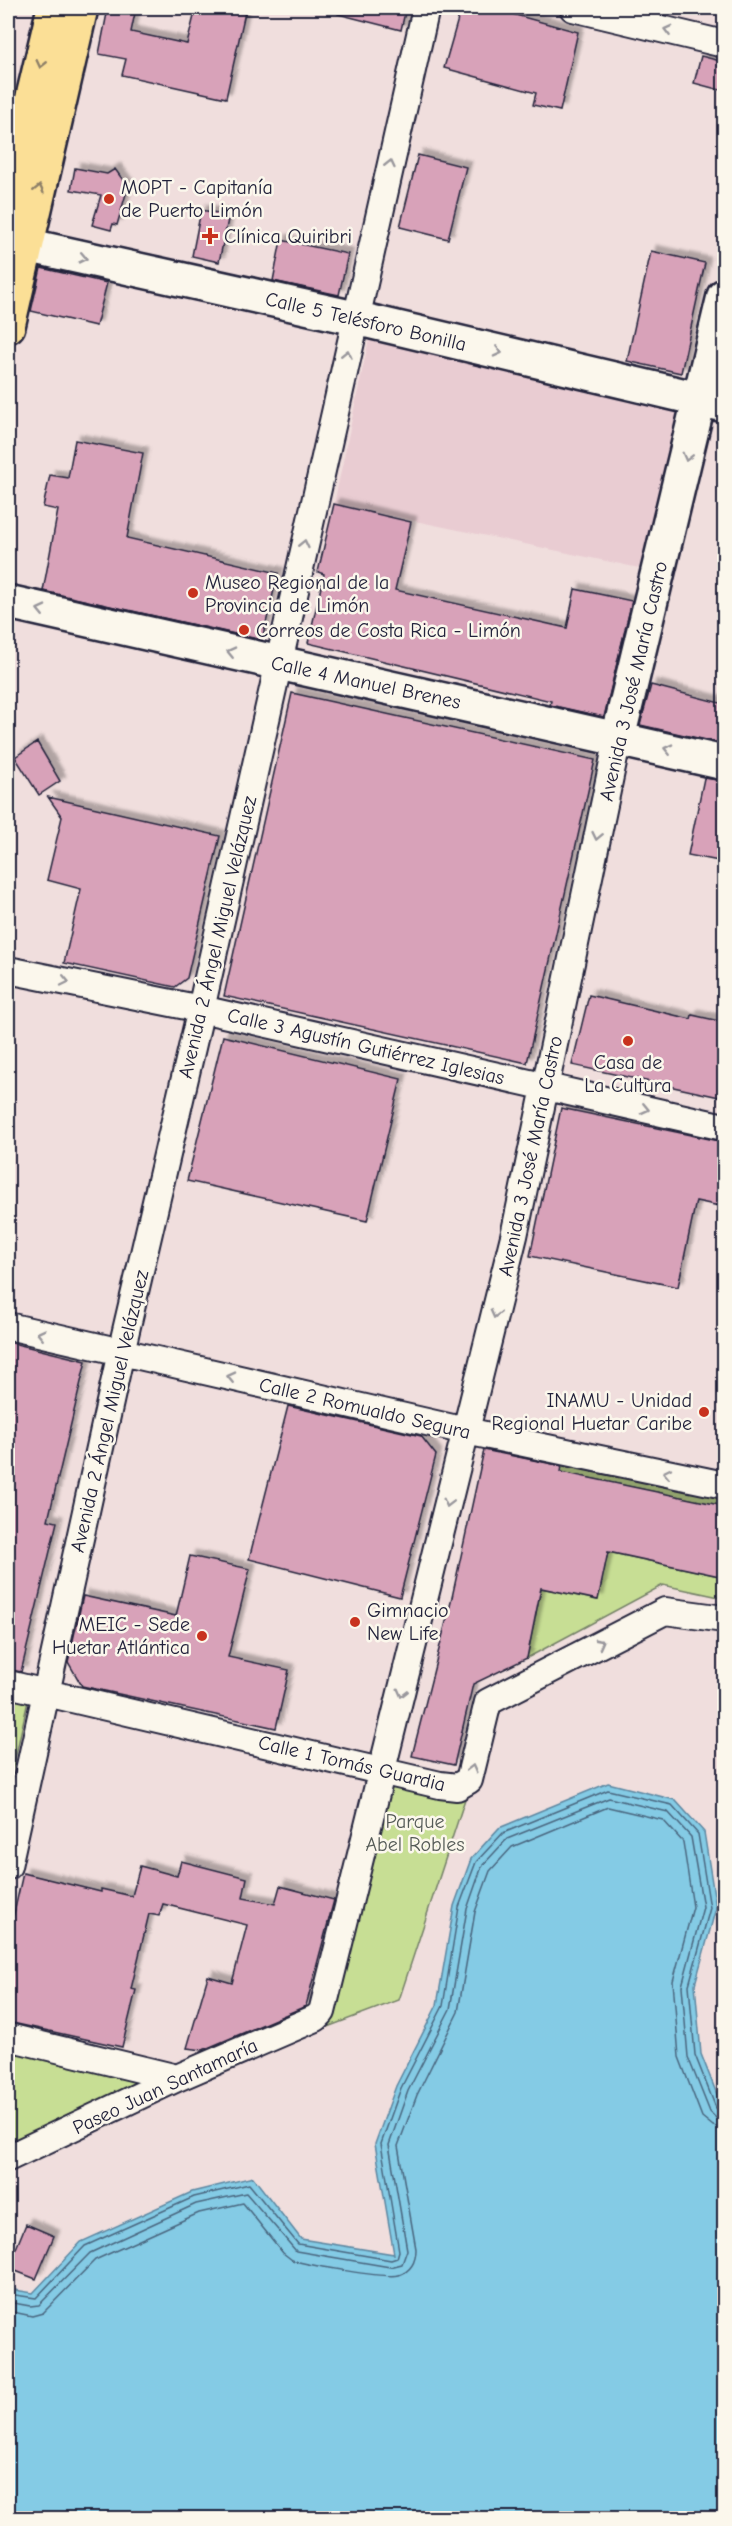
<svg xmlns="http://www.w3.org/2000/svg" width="732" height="2526" viewBox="0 0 732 2526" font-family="'Comic Neue',sans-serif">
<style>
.built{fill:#e9ccd2}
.green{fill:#c7de94;stroke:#748068;stroke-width:1.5}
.water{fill:#84cbe5;stroke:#5d87a1;stroke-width:1.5}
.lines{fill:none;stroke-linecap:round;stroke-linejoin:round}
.shore{stroke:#49667f;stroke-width:1.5}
.building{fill:#d8a2b9;stroke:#22223b;stroke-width:1.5;filter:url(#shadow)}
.street-casing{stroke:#22223b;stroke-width:30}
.secondary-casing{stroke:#22223b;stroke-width:38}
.highway-casing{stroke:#22223b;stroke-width:38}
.street{stroke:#fbf7ec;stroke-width:26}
.secondary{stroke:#fbf7ec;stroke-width:33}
.highway{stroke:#fbdf96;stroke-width:33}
.oneway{stroke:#99979c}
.oneway2{stroke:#8e8068}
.poi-dot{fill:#c8321e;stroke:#fbf7ec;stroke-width:2}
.labels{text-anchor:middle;stroke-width:5;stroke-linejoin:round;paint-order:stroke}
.poi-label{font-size:20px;fill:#22223b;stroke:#fbf7ec;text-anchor:start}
.street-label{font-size:20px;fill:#22223b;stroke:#fbf7ec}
.park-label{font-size:20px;fill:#545a56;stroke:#fbf7ec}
</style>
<defs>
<filter id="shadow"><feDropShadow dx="5.5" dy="-5.5" stdDeviation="1.5" flood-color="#0004"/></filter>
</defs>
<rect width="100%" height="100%" fill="#f0dedd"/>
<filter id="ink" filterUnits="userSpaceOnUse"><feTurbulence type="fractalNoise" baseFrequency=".0167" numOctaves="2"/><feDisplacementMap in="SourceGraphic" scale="12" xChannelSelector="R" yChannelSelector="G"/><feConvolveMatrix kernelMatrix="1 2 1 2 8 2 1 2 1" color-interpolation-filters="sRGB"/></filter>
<g filter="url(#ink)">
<path class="built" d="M369 339 679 405 644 569 334 504Z"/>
<path class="green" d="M563 1461 724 1493V1506L575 1475 551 1513Z
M608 1552 724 1577V1598L663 1585 527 1658 541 1588 597 1600Z
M8 1696 28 1701 8 1790Z
M391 1786 465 1799 399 2000 322 2029Z
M8 2050 137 2082 8 2150Z"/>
<path class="water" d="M608 1783 675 1800 704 1832 716 1908 695 1984 701 2054 724 2112V2518H8V2289L33 2293 81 2242 192 2192 253 2177 301 2239 394 2254 375 2144 396 2086 437 2005 454 1906 471 1859 499 1828Z"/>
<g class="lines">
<path class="shore" d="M8 2294 36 2298 85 2246 194 2197 249 2184 298 2244 391 2260 397 2258 399 2251 381 2144 401 2088 443 2006 459 1907 476 1862 503 1833 608 1790 672 1805 698 1834 710 1908 689 1985 695 2055 716 2108 724 2112
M8 2302 30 2306 39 2305 90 2253 196 2204 246 2193 296 2251 390 2267 402 2264 407 2250 389 2145 408 2091 450 2009 467 1909 482 1866 507 1839 609 1798 668 1812 691 1837 703 1907 682 1986 688 2057 710 2112 716 2118 724 2120
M8 2311 32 2316 43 2313 95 2260 199 2213 243 2203 283 2253 292 2260C308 2265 387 2279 399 2275 411 2271 416 2261 416 2249L398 2146 417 2095 458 2012 475 1912 490 1871 512 1847 608 1807 663 1820 683 1842 693 1907 673 1981 679 2057 702 2117 713 2126 724 2129"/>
</g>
<path class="building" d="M108 8 135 13 131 32 187 44 196 8H246L226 98 122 75 126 59 99 54Z
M339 8H406L401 30 338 14Z
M466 8H490L578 32 560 111 533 105 536 93 444 68 460 12Z
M701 56 724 62V91L694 83Z
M418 155 466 167 448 239 400 227Z
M75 168 107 174 115 169 128 187 117 225 113 224 111 230 92 225 101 195 71 190Z
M201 210 229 215 219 262 192 256Z
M281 240 348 254 339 295 273 281Z
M651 251 705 263 681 373 627 361Z
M41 268 107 283 96 326 31 311Z
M75 440 143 453 127 538 278 573 262 640 43 591 58 510 43 507 50 475 68 478Z
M334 504 411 522 395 590 567 628 575 589 632 601 604 717 550 705 551 701 308 643 324 574 318 572Z
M651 685 724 704V744L640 725Z
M292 693 595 760 527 1063 224 996Z
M37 742 60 781 39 795 15 757Z
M704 778 724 781V862L688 855Z
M48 797 220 836 187 978 175 987 64 963 81 889 47 880 62 817Z
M589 995 691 1019 692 1015 724 1022V1098L572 1065Z
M223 1036 401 1079 367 1221 187 1181Z
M561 1108 724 1142V1207L696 1201 678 1287 530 1256Z
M8 1342 86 1361 48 1520 57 1522 21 1672 8 1669Z
M288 1406 421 1436 436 1455 400 1597 249 1559Z
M484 1450 562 1466 561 1472 724 1506V1577L608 1552 598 1600 541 1588 527 1658 473 1684 454 1765 412 1756 451 1602Z
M190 1556 250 1569 228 1657 289 1670 276 1728 82 1686 68 1662 83 1596 176 1616Z
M181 1861 247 1878 243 1898 275 1904 280 1886 334 1900 306 2006 203 2050 187 2048 208 1976 232 1983 247 1925 163 1904 159 1916 149 1914 131 1989 136 1990 122 2047 8 2022V1940L23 1873 101 1892V1889L132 1896 140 1866 177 1876Z
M26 2224 54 2236 36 2279 8 2268Z"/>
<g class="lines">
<g class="street-casing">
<path id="street" d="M573 8 724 44
M8 970 201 1009 724 1127
M8 1326 466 1431 724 1485
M8 1684 440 1785 457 1787 469 1780 488 1702 665 1611 724 1619
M8 1866 121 1352 201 1009 426 8
M8 2037 177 2078
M8 2158 177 2078 316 2018 322 2012 514 1236 618 738"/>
</g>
<g class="secondary-casing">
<path id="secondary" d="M8 241 355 318 724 405
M8 602 724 763
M618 738 724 296"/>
</g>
<g class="highway-casing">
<path id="highway" d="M8 202 54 8
M8 326 81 8"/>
</g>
<use href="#street" class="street"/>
<use href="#secondary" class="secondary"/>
<use href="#highway" class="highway"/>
</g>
<defs><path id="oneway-chevron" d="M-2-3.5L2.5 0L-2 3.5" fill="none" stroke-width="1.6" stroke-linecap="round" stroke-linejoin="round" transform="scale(1.5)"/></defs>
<g class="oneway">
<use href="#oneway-chevron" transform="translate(668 30) rotate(-166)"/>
<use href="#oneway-chevron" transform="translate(390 164) rotate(-77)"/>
<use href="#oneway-chevron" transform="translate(83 258) rotate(12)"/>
<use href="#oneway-chevron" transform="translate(498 352) rotate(13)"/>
<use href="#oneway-chevron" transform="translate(347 354) rotate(-77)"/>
<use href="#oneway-chevron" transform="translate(687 457) rotate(104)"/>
<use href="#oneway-chevron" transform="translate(304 544) rotate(-77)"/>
<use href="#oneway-chevron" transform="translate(41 610) rotate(-167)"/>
<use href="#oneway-chevron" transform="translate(231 652) rotate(-167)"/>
<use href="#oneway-chevron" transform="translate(668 749) rotate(-167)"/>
<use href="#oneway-chevron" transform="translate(597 836) rotate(102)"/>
<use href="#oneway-chevron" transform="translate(65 981) rotate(12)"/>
<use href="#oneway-chevron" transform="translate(645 1109) rotate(13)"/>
<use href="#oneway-chevron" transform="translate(495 1314) rotate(104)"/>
<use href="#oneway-chevron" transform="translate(41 1334) rotate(-167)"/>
<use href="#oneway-chevron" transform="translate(231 1377) rotate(-167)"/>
<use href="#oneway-chevron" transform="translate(667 1473) rotate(-168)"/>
<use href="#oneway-chevron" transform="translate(448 1503) rotate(104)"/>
<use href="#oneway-chevron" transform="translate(600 1643) rotate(-28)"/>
<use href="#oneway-chevron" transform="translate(402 1693) rotate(104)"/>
<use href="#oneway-chevron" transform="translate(472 1769) rotate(-76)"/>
</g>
<g class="oneway2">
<use href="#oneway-chevron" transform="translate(41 64) rotate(103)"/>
<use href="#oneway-chevron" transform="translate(39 189) rotate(-77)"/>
</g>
</g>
<g class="poi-dot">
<circle cx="109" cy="199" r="6"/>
<path d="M207 227h6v6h6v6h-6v6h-6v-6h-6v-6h6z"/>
<circle cx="193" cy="593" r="6"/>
<circle cx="244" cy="630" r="6"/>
<circle cx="628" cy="1041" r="6"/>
<circle cx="704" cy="1412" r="6"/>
<circle cx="355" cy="1622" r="6"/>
<circle cx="202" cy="1636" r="6"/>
</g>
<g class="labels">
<g class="poi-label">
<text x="121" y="194">MOPT - Capitanía<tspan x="121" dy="23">de Puerto Limón</tspan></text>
<text x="224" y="243">Clínica Quiribri</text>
<text x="205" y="589">Museo Regional de la<tspan x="205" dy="23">Provincia de Limón</tspan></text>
<text x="256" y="637">Correos de Costa Rica - Limón</text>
<text x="628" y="1069" text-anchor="middle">Casa de<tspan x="628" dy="23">La Cultura</tspan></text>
<text x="692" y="1407" text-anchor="end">INAMU - Unidad<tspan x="692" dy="23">Regional Huetar Caribe</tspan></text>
<text x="367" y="1617">Gimnacio<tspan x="367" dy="23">New Life</tspan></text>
<text x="190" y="1631" text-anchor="end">MEIC - Sede<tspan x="190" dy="23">Huetar Atlántica</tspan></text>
</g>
<g class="street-label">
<text transform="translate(366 321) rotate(13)" y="7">Calle 5 Telésforo Bonilla</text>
<text transform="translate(633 681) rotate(-77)" y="7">Avenida 3 José María Castro</text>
<text transform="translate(366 682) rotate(12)" y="7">Calle 4 Manuel Brenes</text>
<text transform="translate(217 937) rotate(-77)" y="7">Avenida 2 Ángel Miguel Velázquez</text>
<text transform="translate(366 1046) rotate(13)" y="7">Calle 3 Agustín Gutiérrez Iglesias</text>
<text transform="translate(530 1156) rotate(-78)" y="7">Avenida 3 José María Castro</text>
<text transform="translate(365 1408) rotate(13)" y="7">Calle 2 Romualdo Segura</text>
<text transform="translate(109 1411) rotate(-77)" y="7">Avenida 2 Ángel Miguel Velázquez</text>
<text transform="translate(352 1763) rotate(13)" y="7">Calle 1 Tomás Guardia</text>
<text transform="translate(165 2086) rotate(-25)" y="7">Paseo Juan Santamaría</text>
</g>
<g class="park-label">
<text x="415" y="1828">Parque<tspan x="415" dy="23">Abel Robles</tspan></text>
</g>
</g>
<rect width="732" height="2526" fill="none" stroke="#fbf7ec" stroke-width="30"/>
<rect x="15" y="15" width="702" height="2496" fill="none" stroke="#22223b" stroke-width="2" filter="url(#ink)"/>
</svg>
